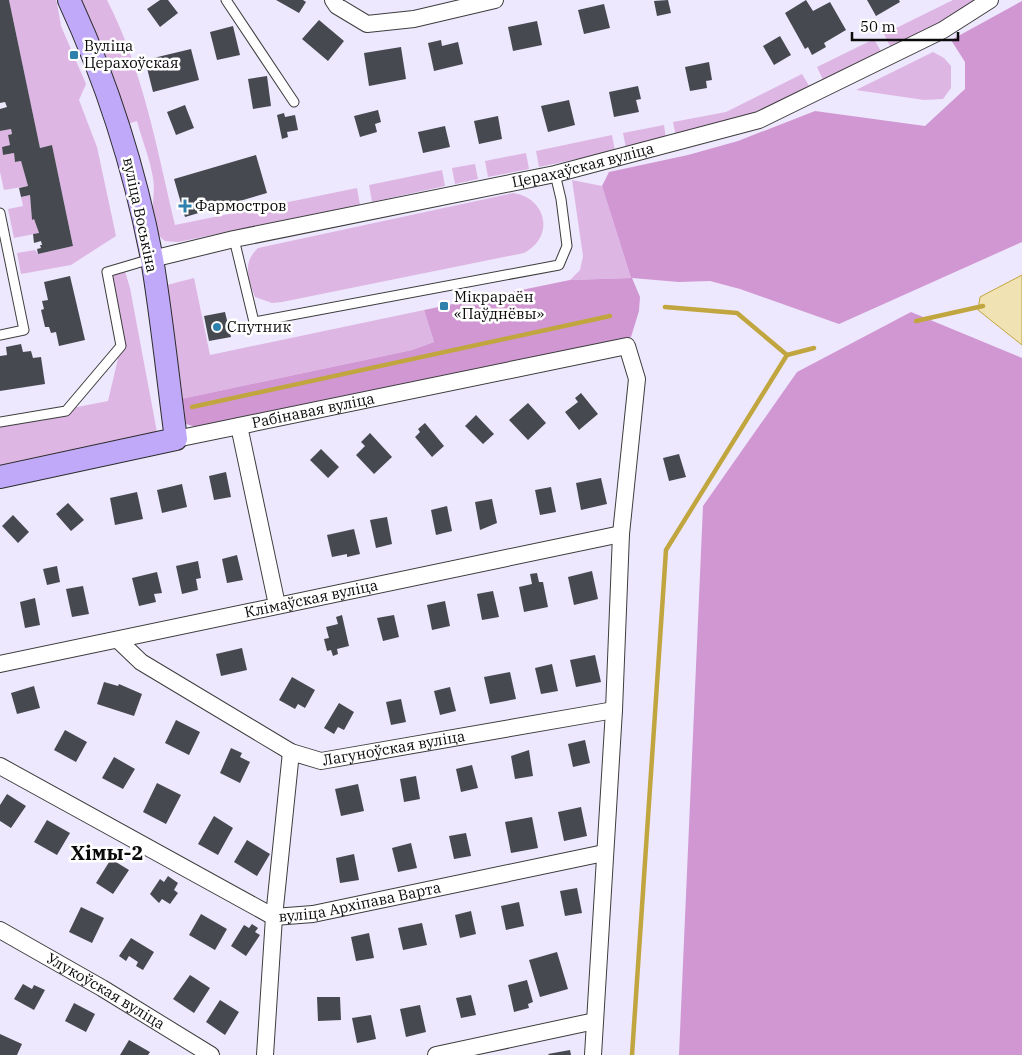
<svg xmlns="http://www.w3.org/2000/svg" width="1022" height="1055" viewBox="0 0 1022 1055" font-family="'IBM Plex Serif',serif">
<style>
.green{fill:#deb6e4}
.forest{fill:#d097d3}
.water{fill:#f0e2b2;stroke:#c1a63f}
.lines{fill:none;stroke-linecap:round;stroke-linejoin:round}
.stream{stroke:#c1a63f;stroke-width:4.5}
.building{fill:#474951}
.lane-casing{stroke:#3d3d3d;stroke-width:11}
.street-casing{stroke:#3d3d3d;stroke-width:18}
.secondary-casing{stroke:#2c2c2c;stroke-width:24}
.lane{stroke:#fff;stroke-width:9}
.street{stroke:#fff;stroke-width:16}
.secondary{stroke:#bfa9f8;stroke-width:22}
.poi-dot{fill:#2f81ad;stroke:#fff;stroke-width:2}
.labels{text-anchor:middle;stroke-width:5;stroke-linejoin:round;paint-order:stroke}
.poi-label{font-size:15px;fill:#0a0a0a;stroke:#fff;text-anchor:start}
.street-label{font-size:15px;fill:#0a0a0a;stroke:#fff}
.district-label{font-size:20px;font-weight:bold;fill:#0a0a0a;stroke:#fff}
</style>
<rect width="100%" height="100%" fill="#ede8fd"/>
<path class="green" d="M9 0H56L57 3 61 26 86 84 79 100 97 147 116 236 71 265 21 274 17 253 35 250 38 254 73 246 52 145 40 148Z
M69 0H107C143 70 157 149 175 225L357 188 360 205 178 242 165 241C144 226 157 199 153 178 150 159 142 140 137 121L118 127Z
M953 0H985L892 50 884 34Z
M874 39 883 55 824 82 817 67Z
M933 52 944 58 951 66V88L943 99 924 100 856 90Z
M802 74 811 89 769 109 676 137 673 122 726 112Z
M664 125 666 139 626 148 623 133Z
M11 129 12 134 8 135 10 145 2 147 3 155 14 153 15 162 21 161 28 186 4 190 0 172V131Z
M612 135 615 151 539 167 536 151Z
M526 153 529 169 488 177 485 161Z
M475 164 478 179 455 184 452 168Z
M442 170 445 186 372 202 369 185Z
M572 180 602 186 631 278 570 280 580 270 583 256Z
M513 193C547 198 555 237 524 253L282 302 272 303 255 297C248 278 242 263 258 248Z
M30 195 32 219H34L39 233 14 238 8 209 23 206 21 197Z
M124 268 130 288 159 443 0 477V422L108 401 121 346 107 272Z
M194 278 210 355 424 310 434 342 412 350 181 399 167 285Z"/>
<path class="forest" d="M1022 1V242L839 324 740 289 710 281 679 282 632 278 640 297 639 311 631 337 199 428 186 424 181 399 412 350 434 342 424 310 570 280 631 278 602 186 609 172 688 155 738 141 815 111 925 126 965 89V62L951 40Z
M911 312 1022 358V1055H679L703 506 797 372Z"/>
<path class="water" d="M1022 275V345L978 310 980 297Z"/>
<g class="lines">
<path class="stream" d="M665 307 737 313 787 355
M916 321 983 306
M192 407 610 316
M632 1055 666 550 787 355 814 348"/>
</g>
<path class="building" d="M0 0H9L40 148 52 145 73 246 38 254 37 249 41 248 40 245H42L41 241 34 243 33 234 39 233 34 219 32 220 30 195 21 197 19 188 28 186 21 161 15 162 14 153 3 155 2 147 10 145 8 135 12 134 11 129 0 131V109L7 107 5 102 0 103Z
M160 0H168L178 13 160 27 147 9Z
M276 0H303L306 2 299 13Z
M668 0 671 13 657 16 654 1Z
M806 0 813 11 830 2 846 30 824 43 826 47 812 55 808 47 805 49 785 13Z
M867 0H899L900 2 876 16Z
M604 4 610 28 584 34 578 10Z
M319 20 344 41 328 61 302 39Z
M537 21 542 45 513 51 508 27Z
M233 26 240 55 217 60 210 32Z
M780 36 791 55 774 65 763 46Z
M441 40 442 46 458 42 463 64 434 71 428 43Z
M401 47 406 79 369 86 364 53Z
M191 49 199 80 153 92 145 60Z
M709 62 712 80 706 81 707 88 690 91 685 67Z
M267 76 271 106 253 109 248 79Z
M638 86 641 99 636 100 639 112 614 117 609 92Z
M569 100 575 125 548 132 541 106Z
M185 105 194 128 176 135 167 112Z
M378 110 381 122 375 124 377 132 360 137 354 116Z
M284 113 285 117 295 115 298 130 287 132 288 137 282 139 277 115Z
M498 116 502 139 479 144 474 121Z
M445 126 450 147 423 153 418 132Z
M256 155 267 193 185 217 174 179Z
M70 276 85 340 59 346 56 332 51 333 49 327H45L41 310 44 309 42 301 48 300 44 282Z
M225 312 231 337 209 341 204 316Z
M21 344 23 352 31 351 33 358 41 357 45 384 0 391V356L7 355 6 347Z
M581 393 598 414 579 430 565 412 578 402 575 398Z
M528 403 546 423 528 440 509 420Z
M476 415 494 434 483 444 465 426Z
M425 423 444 446 432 457 415 437 420 432 418 429Z
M370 433 392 457 374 474 356 455 365 446 361 442Z
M321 449 339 467 328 478 310 460Z
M679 454 686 477 669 481 663 458Z
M226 472 231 497 214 500 209 476Z
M601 478 607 504 581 510 576 483Z
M182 484 187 507 162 513 157 490Z
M551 487 556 512 540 515 535 490Z
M137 492 143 519 115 525 110 498Z
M492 499 497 523 480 530 475 502Z
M68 503 84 520 71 531 56 514Z
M447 506 452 531 436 535 431 510Z
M13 515 29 532 18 543 2 526Z
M387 517 392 544 376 548 370 520Z
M354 529 360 554 347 557V554L332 557 327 535Z
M237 555 243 580 227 583 222 559Z
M198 561 201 578 196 579 198 590 182 594 176 566Z
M57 566 60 582 47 585 43 569Z
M592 571 598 599 574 605 568 577Z
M157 572 162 593 154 594 156 602 139 606 132 578Z
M537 573 539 582H543L548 607 524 612 519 587 532 584 530 574Z
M83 586 89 614 72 617 66 589Z
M493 591 499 617 482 620 477 594Z
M35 598 40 625 25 628 20 602Z
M445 601 450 626 432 630 427 605Z
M342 615 349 646 337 649 338 654 333 656 331 650 327 651 324 639 329 638 326 627 338 624 336 617Z
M394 615 399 637 383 641 377 618Z
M242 648 247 670 221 676 216 654Z
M595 655 601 682 576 687 570 660Z
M552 664 558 691 541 694 535 668Z
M510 672 516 699 490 704 484 677Z
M292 677 315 690 305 708 298 704 295 709 279 700Z
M104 682 118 686 119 684 142 694 134 716 97 704Z
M34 686 40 708 17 714 11 693Z
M450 687 456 711 440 715 434 691Z
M401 699 406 722 391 725 386 702Z
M339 703 354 712 344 730 338 727 334 734 324 728Z
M176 720 200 732 189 755 165 743Z
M65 730 87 742 76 762 54 750Z
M585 740 590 763 573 767 568 744Z
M231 748 242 753 240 757 250 762 240 783 220 773Z
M529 750 533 776 515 779 511 756Z
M114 757 135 769 123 789 102 778Z
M472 765 478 788 461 792 456 769Z
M416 776 420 799 404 802 400 779Z
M157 783 181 795 166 824 143 812Z
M358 784 364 811 341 816 335 789Z
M7 794 26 806 11 828 0 821V805Z
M581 807 587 836 564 841 558 812Z
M214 816 233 828 218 855 198 844Z
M532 817 538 848 511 853 505 822Z
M47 820 70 833 57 855 34 842Z
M466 833 471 856 454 859 449 836Z
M247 840 270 854 257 876 234 862Z
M411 843 417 868 398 872 392 848Z
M354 854 359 880 340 883 336 858Z
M111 859 129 870 113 894 96 883Z
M168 876 178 883 174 890 178 893 170 904 162 899 159 903 150 894 160 879 164 882Z
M577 888 582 913 565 916 560 891Z
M519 902 524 926 506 930 501 906Z
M81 907 104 918 92 943 69 932Z
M471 911 476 934 460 938 455 915Z
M201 914 227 929 215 950 189 935Z
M422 923 427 945 403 950 398 928Z
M252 924 258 928 255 932 260 935 246 956 231 946 244 925 249 928Z
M369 933 374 958 356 961 351 937Z
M131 938 154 952 143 970 136 966 138 962 129 956 126 961 119 956Z
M557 952 568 989 540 997 529 960Z
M190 975 210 988 194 1013 173 999Z
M527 980 533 1002 528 1004 529 1008 514 1012 508 985Z
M23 984 32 989 34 985 45 990 34 1010 14 999Z
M471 995 476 1015 461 1018 456 998Z
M317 997H340L341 1020 318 1021Z
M220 1000 239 1012 225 1035 206 1022Z
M74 1003 95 1014 86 1032 65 1021Z
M420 1005 426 1032 406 1037 400 1009Z
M371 1015 376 1039 357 1043 352 1018Z
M0 1034 22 1044 17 1055H0Z
M129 1040 150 1052 148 1055H120Z
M570 1050 571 1055H549L548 1054Z"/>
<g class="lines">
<g class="lane-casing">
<path id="lane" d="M226 0 294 102
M0 213 24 330 0 335
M234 239 254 322 559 265 567 246 561 199 555 174
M0 422 66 411 121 346 107 272 151 259"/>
</g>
<g class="street-casing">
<g id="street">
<path d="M333 0 337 6 367 24 414 19 495 0"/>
<path id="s1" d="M152 259 234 239 555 174 759 120 943 30 990 0"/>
<path d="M239 426 277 605"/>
<path id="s2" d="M176 439 627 346 637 379 621 534 614 710 593 1055"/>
<path id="s3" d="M118 640 141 662 291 752 321 761 614 710"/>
<path id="s4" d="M0 664 621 534"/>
<path id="s5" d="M0 766 274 917 313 914 604 853"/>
<path id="s6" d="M0 930 102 988 211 1055"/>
<path d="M265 1055 274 917 291 752"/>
<path d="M436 1055 595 1021"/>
</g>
</g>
<g class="secondary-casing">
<path id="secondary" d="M0 477 176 439C168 380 162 319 152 259 135 170 107 82 69 0"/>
</g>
<use href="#lane" class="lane"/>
<use href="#street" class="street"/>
<use href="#secondary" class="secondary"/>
</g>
<g class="poi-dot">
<rect x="69" y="50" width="10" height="10" rx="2.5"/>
<path d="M182.5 198.5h5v5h5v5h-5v5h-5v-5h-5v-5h5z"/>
<rect x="439" y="301" width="10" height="10" rx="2.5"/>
<circle cx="217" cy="327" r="5"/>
</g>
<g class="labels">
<g class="poi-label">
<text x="84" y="51">Вуліца<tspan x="84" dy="17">Церахоўская</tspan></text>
<text x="195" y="211">Фармостров</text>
<text x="454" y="302">Мікрараён<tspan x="454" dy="17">«Паўднёвы»</tspan></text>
<text x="227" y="332">Спутник</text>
</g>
<g class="street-label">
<text dy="5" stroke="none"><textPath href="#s1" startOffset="441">Церахаўская вуліца</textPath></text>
<text transform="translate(140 215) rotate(78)" y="5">вуліца Воськіна</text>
<text dy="5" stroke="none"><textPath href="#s2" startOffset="140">Рабінавая вуліца</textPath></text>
<text dy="5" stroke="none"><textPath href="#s4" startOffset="318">Клімаўская вуліца</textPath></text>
<text dy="5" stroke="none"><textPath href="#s3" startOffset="312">Лагуноўская вуліца</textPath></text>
<text dy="5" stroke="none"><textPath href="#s5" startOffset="400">вуліца Архіпава Варта</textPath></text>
<text dy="5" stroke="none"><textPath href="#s6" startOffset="122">Улукоўская вуліца</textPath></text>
</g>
<g class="district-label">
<text x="107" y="860">Хімы-2</text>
</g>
</g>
<path d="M852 32v8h106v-8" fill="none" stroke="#0a0a0a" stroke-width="2.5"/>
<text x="860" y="32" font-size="15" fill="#0a0a0a" stroke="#ffffff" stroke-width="4" paint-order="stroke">50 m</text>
</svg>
